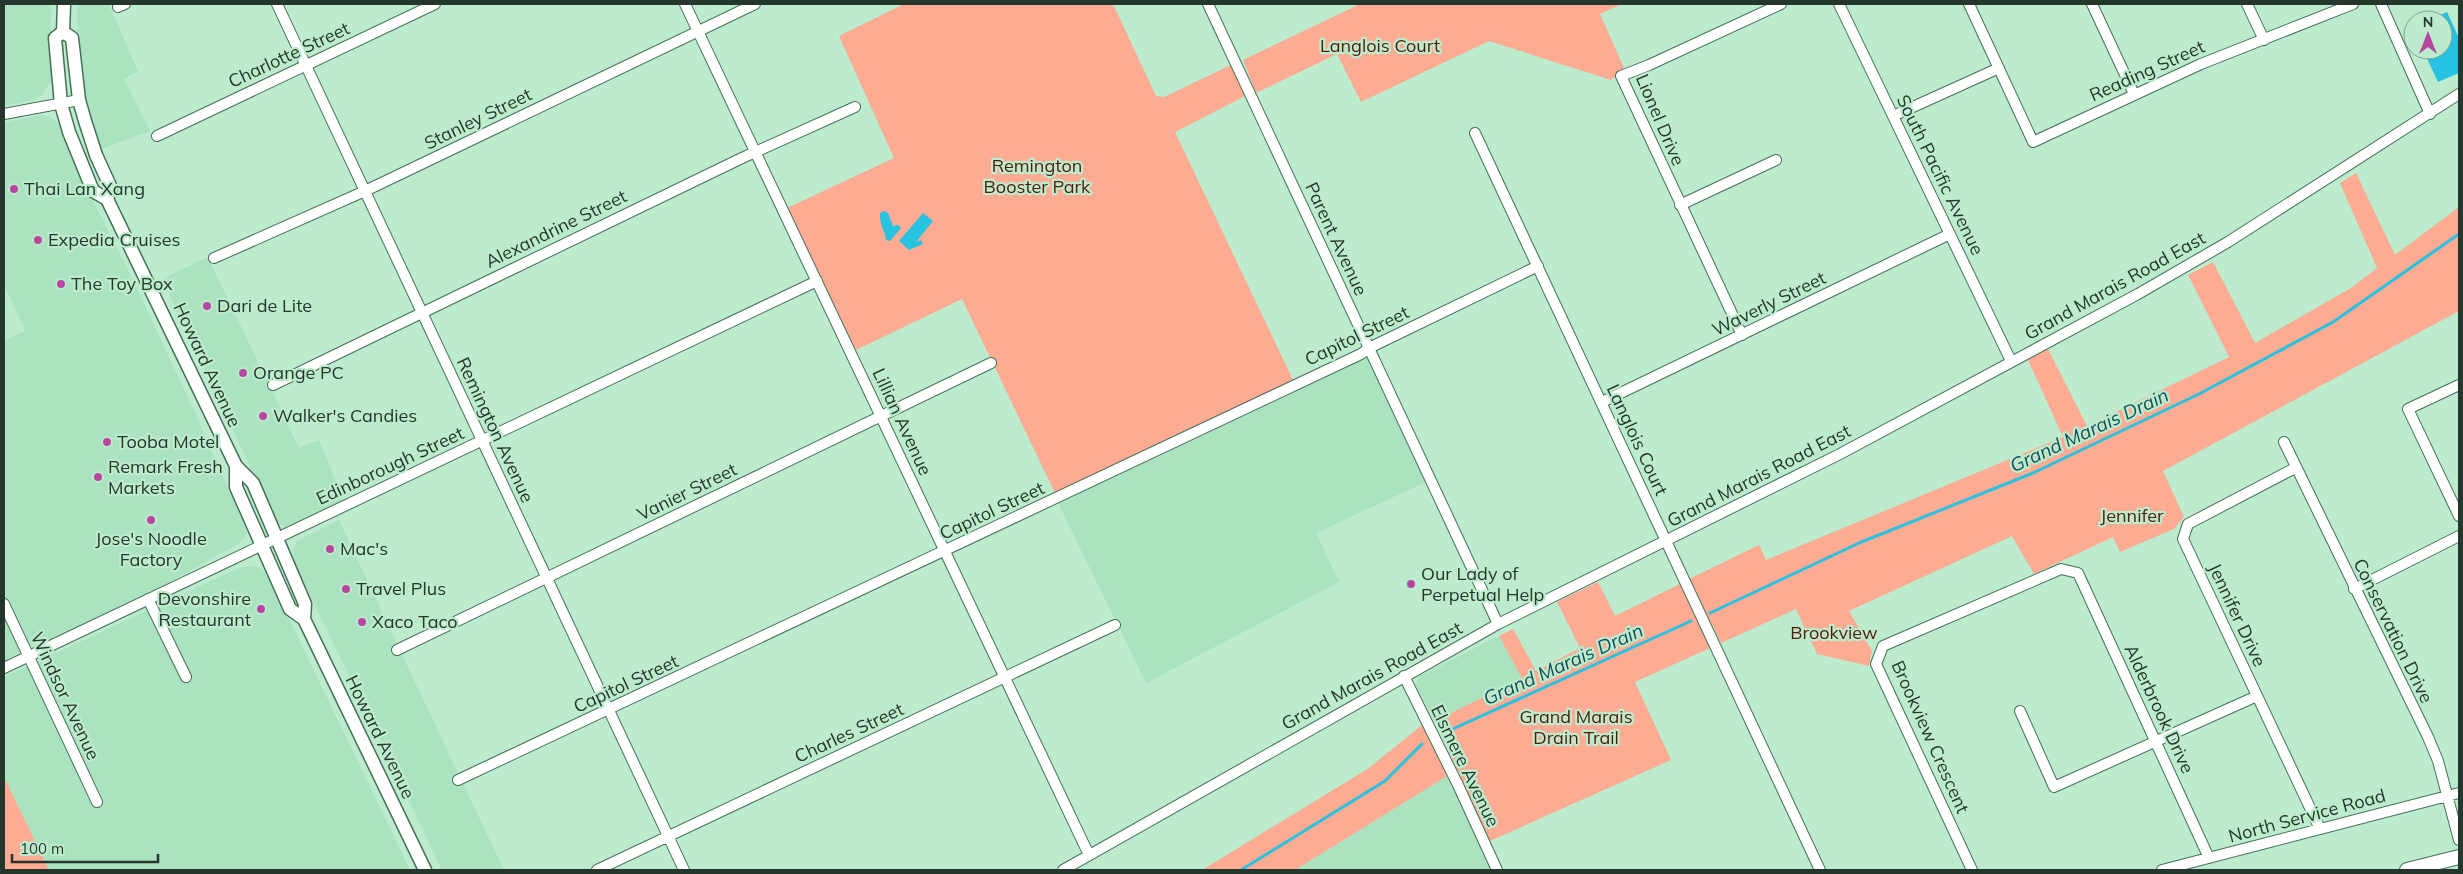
<svg xmlns="http://www.w3.org/2000/svg" width="2463" height="874" viewBox="0 0 2463 874" font-family="Mulish,sans-serif">
<style>
.built{fill:#abe2c0}
.green{fill:#fdab93}
.water{fill:#27c1e1}
.lines{fill:none;stroke-linecap:round;stroke-linejoin:round}
.stream{stroke:#27c1e1;stroke-width:3}
.minor-casing{stroke:#447056;stroke-width:12}
.major-casing{stroke:#447056;stroke-width:15}
.highway-casing{stroke:#447056;stroke-width:16}
.minor{stroke:#fff;stroke-width:10}
.major{stroke:#fff;stroke-width:12}
.highway{stroke:#fff;stroke-width:14}
.poi-dot{fill:#b845a0;stroke:#bceccd;stroke-width:2}
.labels{text-anchor:middle;stroke-width:4.5;stroke-linejoin:round;paint-order:stroke}
.park-label{font-size:18px;fill:#561907;stroke:#bceccd}
.street-label{font-size:18px;fill:#25372c;stroke:#bceccd}
.poi-label{font-size:18px;fill:#25372c;stroke:#bceccd;text-anchor:start}
.water-label{font-size:19px;font-style:italic;fill:#134f5c;stroke:#bceccd}
</style>
<rect width="100%" height="100%" fill="#bceccd"/>
<path class="built" d="M4 4H51V81L42 95 34 100 4 106Z
M77 4H111L109 5 138 71 124 79 150 131 101 149 85 96 78 49Z
M42 115 51 117 63 128 81 176 135 284 195 413 245 527 246 534 243 540 236 545 161 587 50 640 37 642 4 661V341L25 331 4 284V122Z
M208 257 299 448 319 440 344 501 292 524 285 526 277 524 162 279Z
M1369 356 1428 481 1316 533 1339 582 1146 683 1058 503Z
M339 520 404 659 504 870H442L293 559V549L297 541Z
M250 566 260 568 268 575 410 870H49L4 777V677L241 567Z
M1499 636 1522 678 1435 721 1416 686 1418 677Z
M1447 776 1492 870H1295Z"/>
<path class="green" d="M904 4H1113L1156 96 1164 97 1233 64 1245 96 1175 132 1293 380 1055 493 962 299 856 350 785 209 894 158 839 36Z
M1360 4H1622L1600 14 1624 68 1611 80 1489 41 1361 102 1337 54 1256 93 1243 60Z
M2356 173 2395 255 2459 207V311L2163 471 2184 517 2174 529 2120 552 2113 537 2034 574 2012 536 1849 611 1872 651 1869 666 1817 654 1796 609 1721 643 1689 579 1759 545 1766 560 2063 437 2028 360 2048 349 2087 426 2229 357 2188 275 2213 262 2255 343 2351 288 2377 268 2340 183Z
M1598 582 1615 616 1680 584 1710 648 1635 682 1671 760 1490 841 1435 721 1522 678 1499 636 1513 629 1536 671 1580 648 1557 602Z
M1422 725 1447 776 1295 870H1202L1369 768Z
M4 777 49 870H4Z"/>
<path class="water" d="M2447 12 2459 38V73L2438 82 2423 50H2443V20H2429Z
M884 211 888 213 893 226 898 225 901 228 890 241 886 240C885 230 879 224 880 213Z
M923 213 933 221 916 242 921 240 923 244 909 250 899 241Z"/>
<g class="lines">
<path class="stream" d="M1710 613 1859 543 2033 473 2199 394 2333 322 2459 234
M1446 732 1691 621
M1241 870 1385 781 1422 744"/>
<g class="minor-casing">
<path id="minor" d="M277 4 684 870
M685 4 1089 855
M1208 4 1498 624
M1839 4 2011 361
M1969 4 2033 142 2201 64 2353 4
M2092 4 2134 94
M2247 4 2264 40
M2381 4 2430 114
M118 7 125 4
M4 114 79 100
M1893 116 1999 68
M1475 133 1820 870
M157 136 435 4
M1680 205 1776 160
M214 258 365 191 755 4
M1742 335 1621 76 1649 65 1781 4
M273 385 742 158 855 107
M2459 385 2408 409 2459 516
M1602 402 1950 234
M2284 442 2428 737 2438 761 2459 840
M2295 468 2188 524 2183 539 2320 829
M2354 589 2459 536
M148 599 186 677
M4 604 97 802
M397 650 991 363
M4 668 817 281
M1404 676 1458 785 1497 870
M2020 711 2054 787 2257 696
M458 780 1361 354 1369 348 1538 266
M597 870 1115 625
M1063 870 1498 624 1840 454 2138 294 2228 242 2459 94
M1972 870 1876 664 1883 646 2061 569 2078 573 2209 858
M2162 870 2459 793"/>
</g>
<g class="major-casing">
<path id="major" d="M63 32 55 38 61 104 69 132 93 191 107 199 236 466 253 483 305 604 304 619
M63 32 72 38 79 100 85 121 96 155 111 188 107 199
M63 32 64 4
M236 466V487L290 609 304 619 425 870"/>
</g>
<g class="highway-casing">
<path id="highway" d="M2407 870 2459 857"/>
</g>
<use href="#minor" class="minor"/>
<use href="#major" class="major"/>
<use href="#highway" class="highway"/>
</g>
<g class="poi-dot">
<circle cx="14" cy="189" r="5"/>
<circle cx="38" cy="240" r="5"/>
<circle cx="61" cy="284" r="5"/>
<circle cx="207" cy="306" r="5"/>
<circle cx="243" cy="373" r="5"/>
<circle cx="263" cy="416" r="5"/>
<circle cx="107" cy="442" r="5"/>
<circle cx="98" cy="477" r="5"/>
<circle cx="151" cy="520" r="5"/>
<circle cx="330" cy="549" r="5"/>
<circle cx="1411" cy="584" r="5"/>
<circle cx="346" cy="589" r="5"/>
<circle cx="261" cy="609" r="5"/>
<circle cx="362" cy="622" r="5"/>
</g>
<g class="labels">
<g class="park-label">
<text x="1380" y="52">Langlois Court</text>
<text x="1037" y="172">Remington<tspan x="1037" dy="21">Booster Park</tspan></text>
<text x="2132" y="522">Jennifer</text>
<text x="1834" y="639">Brookview</text>
<text x="1576" y="723">Grand Marais<tspan x="1576" dy="21">Drain Trail</tspan></text>
</g>
<g class="street-label">
<text transform="translate(289 55) rotate(-25)" y="6">Charlotte Street</text>
<text transform="translate(2147 71) rotate(-24)" y="6">Reading Street</text>
<text transform="translate(478 119) rotate(-26)" y="6">Stanley Street</text>
<text transform="translate(1660 120) rotate(67)" y="6">Lionel Drive</text>
<text transform="translate(1940 175) rotate(64)" y="6">South Pacific Avenue</text>
<text transform="translate(556 229) rotate(-26)" y="6">Alexandrine Street</text>
<text transform="translate(1336 239) rotate(65)" y="6">Parent Avenue</text>
<text transform="translate(2115 286) rotate(-29)" y="6">Grand Marais Road East</text>
<text transform="translate(1769 304) rotate(-26)" y="6">Waverly Street</text>
<text transform="translate(1357 336) rotate(-26)" y="6">Capitol Street</text>
<text transform="translate(207 365) rotate(65)" y="6">Howard Avenue</text>
<text transform="translate(902 422) rotate(65)" y="6">Lillian Avenue</text>
<text transform="translate(495 430) rotate(65)" y="6">Remington Avenue</text>
<text transform="translate(1637 440) rotate(65)" y="6">Langlois Court</text>
<text transform="translate(390 466) rotate(-25)" y="6">Edinborough Street</text>
<text transform="translate(1759 476) rotate(-27)" y="6">Grand Marais Road East</text>
<text transform="translate(687 492) rotate(-26)" y="6">Vanier Street</text>
<text transform="translate(992 511) rotate(-25)" y="6">Capitol Street</text>
<text transform="translate(2237 615) rotate(65)" y="6">Jennifer Drive</text>
<text transform="translate(2393 631) rotate(64)" y="6">Conservation Drive</text>
<text transform="translate(1372 676) rotate(-29)" y="6">Grand Marais Road East</text>
<text transform="translate(626 684) rotate(-25)" y="6">Capitol Street</text>
<text transform="translate(65 696) rotate(65)" y="6">Windsor Avenue</text>
<text transform="translate(2159 709) rotate(65)" y="6">Alderbrook Drive</text>
<text transform="translate(849 733) rotate(-25)" y="6">Charles Street</text>
<text transform="translate(380 737) rotate(64)" y="6">Howard Avenue</text>
<text transform="translate(1930 737) rotate(66)" y="6">Brookview Crescent</text>
<text transform="translate(1465 766) rotate(64)" y="6">Elsmere Avenue</text>
<text transform="translate(2307 816) rotate(-15)" y="6">North Service Road</text>
</g>
<g class="poi-label">
<text x="24" y="195">Thai Lan Xang</text>
<text x="48" y="246">Expedia Cruises</text>
<text x="71" y="290">The Toy Box</text>
<text x="217" y="312">Dari de Lite</text>
<text x="253" y="379">Orange PC</text>
<text x="273" y="422">Walker's Candies</text>
<text x="117" y="448">Tooba Motel</text>
<text x="108" y="473">Remark Fresh<tspan x="108" dy="21">Markets</tspan></text>
<text x="151" y="545" text-anchor="middle">Jose's Noodle<tspan x="151" dy="21">Factory</tspan></text>
<text x="340" y="555">Mac's</text>
<text x="1421" y="580">Our Lady of<tspan x="1421" dy="21">Perpetual Help</tspan></text>
<text x="356" y="595">Travel Plus</text>
<text x="251" y="605" text-anchor="end">Devonshire<tspan x="251" dy="21">Restaurant</tspan></text>
<text x="372" y="628">Xaco Taco</text>
</g>
<g class="water-label">
<text transform="translate(2089 430) rotate(-25)" y="7">Grand Marais Drain</text>
<text transform="translate(1563 664) rotate(-24)" y="7">Grand Marais Drain</text>
</g>
</g>
<rect width="2463" height="874" fill="none" stroke="#25372c" stroke-width="10"/>
<g transform="translate(2428 35)"><circle r="24" fill="#bceccd" stroke="#80a48d"/>
<path d="M0-4L9 19L0 12L-9 19Z" fill="#b845a0"/>
<text y="-8" font-size="14" font-weight="bold" text-anchor="middle" fill="#25372c">N</text>
</g>
<path d="M12 854v8h146v-8" fill="none" stroke="#25372c" stroke-width="2.5"/>
<text x="20" y="854" font-size="15" fill="#25372c" stroke="#bceccd" stroke-width="4" paint-order="stroke">100 m</text>
</svg>
